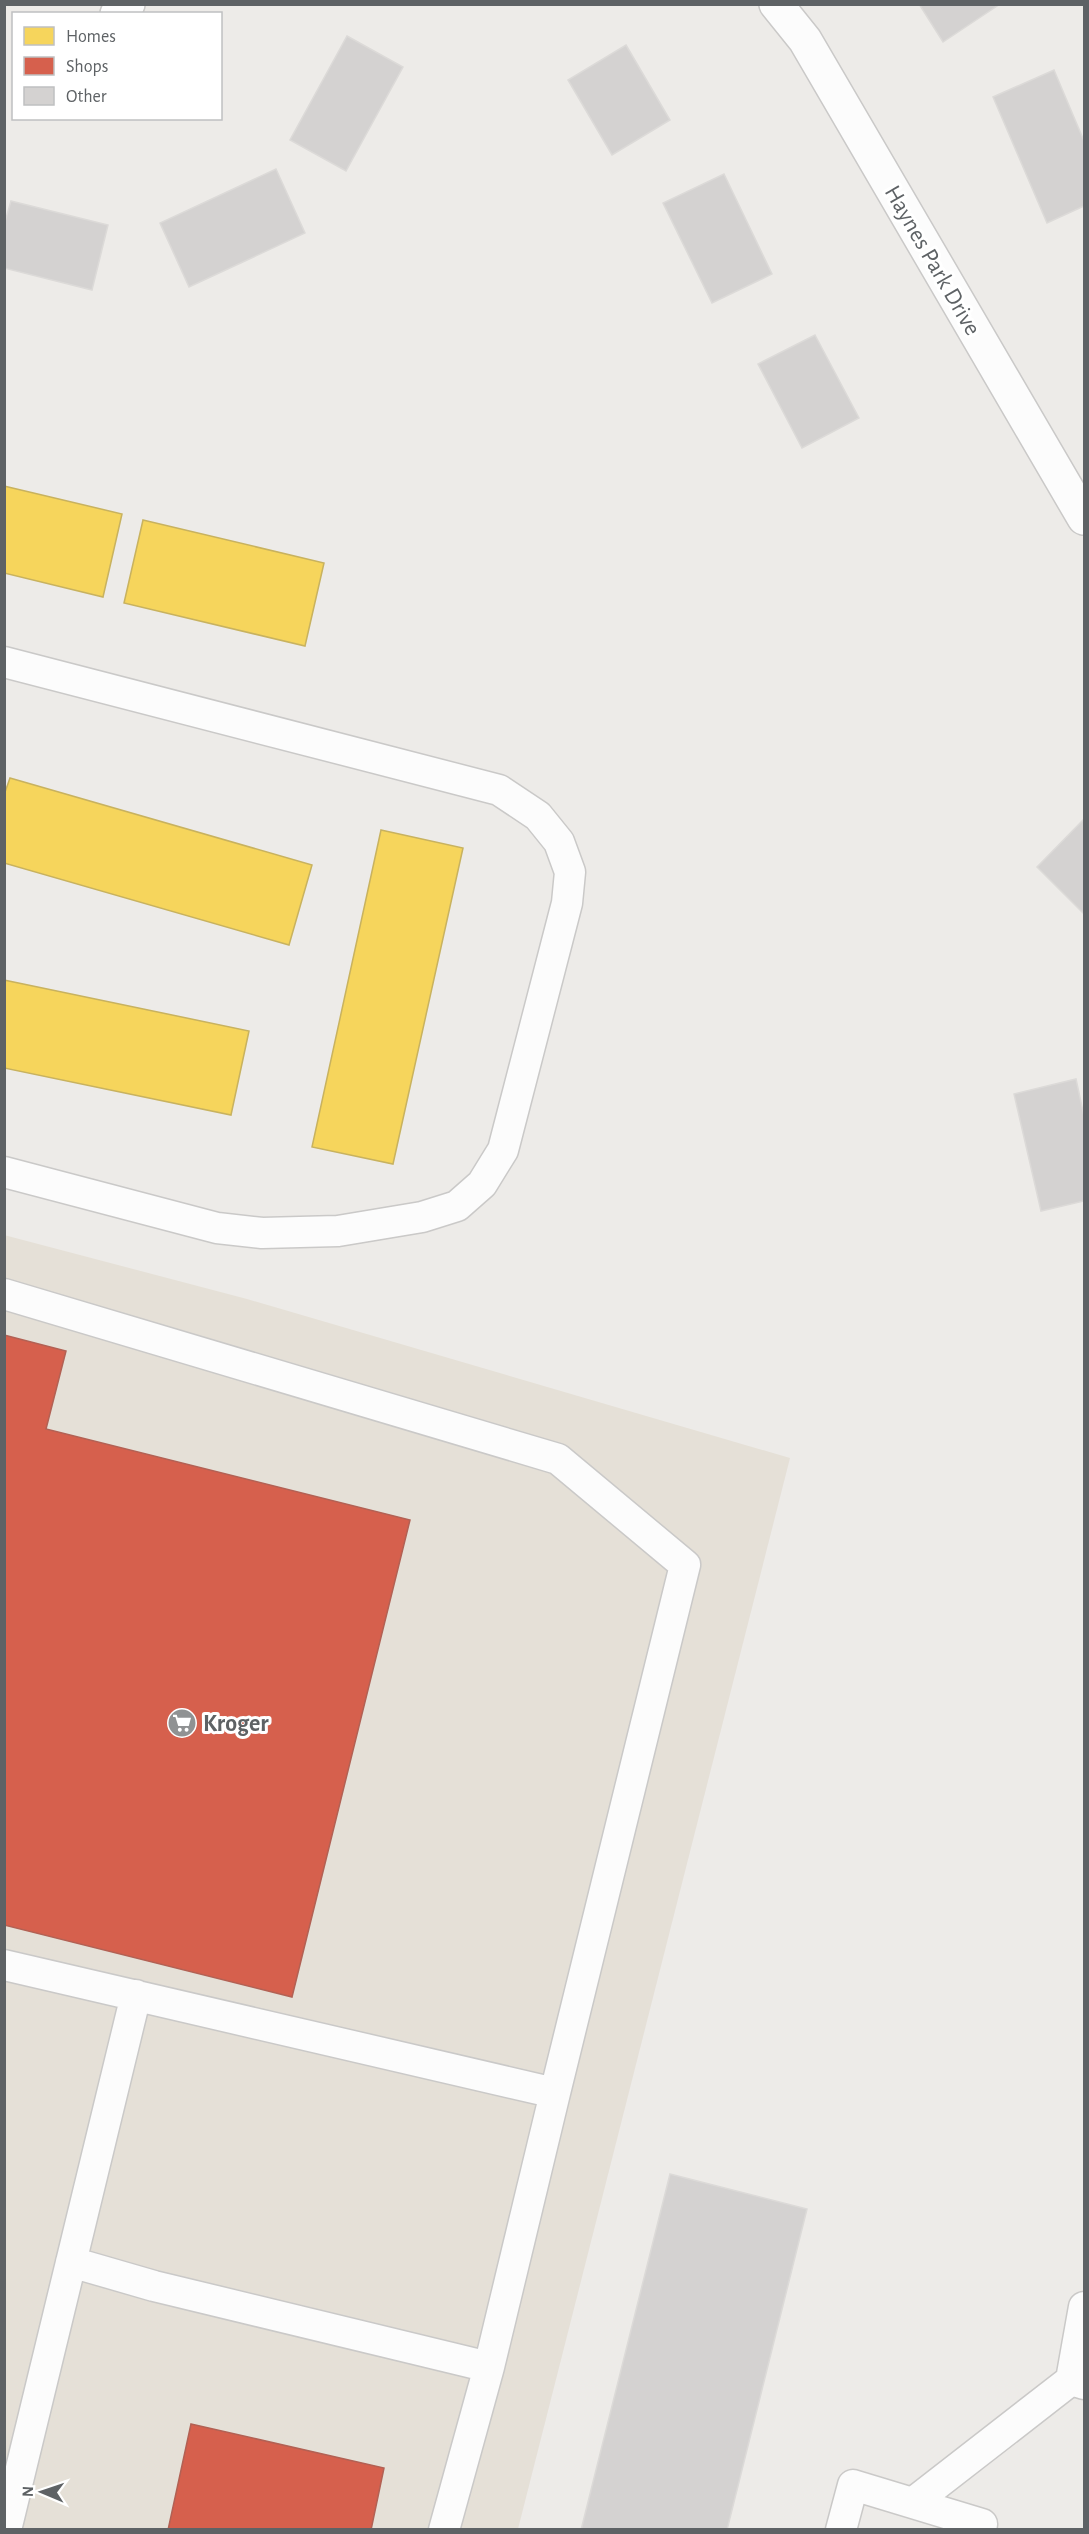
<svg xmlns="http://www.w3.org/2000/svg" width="1089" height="2534" viewBox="0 0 1089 2534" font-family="'Alegreya Sans',sans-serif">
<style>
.commercial{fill:#e5e0d7}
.homes{fill:#f6d55c;stroke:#c8b25f;stroke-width:1.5}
.shops{fill:#d6604d;stroke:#b26154;stroke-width:1.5}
.building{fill:#d4d2d1;stroke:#dcdad8;stroke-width:1.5}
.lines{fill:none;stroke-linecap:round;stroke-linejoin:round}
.lane-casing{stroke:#cac9c8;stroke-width:33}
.street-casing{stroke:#cac9c8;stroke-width:36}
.lane{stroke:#fcfcfc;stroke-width:30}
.street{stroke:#fcfcfc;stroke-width:33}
.labels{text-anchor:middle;stroke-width:6;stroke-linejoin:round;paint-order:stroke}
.street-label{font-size:24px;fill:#5e6265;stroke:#fff}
.poi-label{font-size:24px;font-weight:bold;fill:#5e6265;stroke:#fff;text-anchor:start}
</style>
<rect width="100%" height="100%" fill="#edebe8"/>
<path class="commercial" d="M4 1235 247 1299 790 1458 518 2529H5Z"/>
<path class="homes" d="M4 486 122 514 103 597 4 573Z
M143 520 324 563 305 646 124 603Z
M10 778 312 865 289 945 4 863V795Z
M381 830 463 848 393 1164 312 1147Z
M4 980 249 1031 231 1115 4 1068Z"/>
<path class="shops" d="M4 1335 66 1351 46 1429 410 1520 292 1997 4 1925Z
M191 2424 384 2468 371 2530H168Z"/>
<path class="building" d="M919 4H1000L943 42Z
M347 36 403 67 346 171 290 140Z
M626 45 670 120 612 155 568 80Z
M1054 70 1084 141V206L1047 223 993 97Z
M276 169 305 233 189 287 160 223Z
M724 174 772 274 712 303 663 203Z
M11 201 108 225 92 290 4 268V225Z
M815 335 859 418 802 448 758 364Z
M1083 820 1084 822V914L1037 867Z
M1076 1079 1084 1116V1201L1041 1211 1014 1094Z
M670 2174 807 2209 727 2530H581Z"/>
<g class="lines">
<g class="lane-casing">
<path id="lane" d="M4 662 499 790 538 816 559 842 570 872 567 903 503 1150 482 1184 457 1206 422 1217 338 1231 262 1233 217 1228 4 1172
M4 1294 558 1459 685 1565 555 2093
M4 1965 555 2093 489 2367 444 2530
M71 2262 154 2286 489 2367
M1071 2380 1084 2307
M914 2502 1071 2380 1084 2384
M6 2530 136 1995
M841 2530 853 2485 982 2524 981 2530"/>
</g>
<g class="street-casing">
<path id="street" d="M776 4 805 40 1084 518
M117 14 128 4"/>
</g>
<use href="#lane" class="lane"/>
<use href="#street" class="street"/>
</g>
<defs>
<g id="supermarket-disc" transform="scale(1.5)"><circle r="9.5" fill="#909293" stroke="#fff"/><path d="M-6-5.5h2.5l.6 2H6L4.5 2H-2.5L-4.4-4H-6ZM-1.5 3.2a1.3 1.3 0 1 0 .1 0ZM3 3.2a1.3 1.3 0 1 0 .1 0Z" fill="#fff"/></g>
</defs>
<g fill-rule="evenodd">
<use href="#supermarket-disc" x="182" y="1723"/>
</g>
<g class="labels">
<g class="street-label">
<text transform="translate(933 260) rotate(60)" y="8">Haynes Park Drive</text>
</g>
<g class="poi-label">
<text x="203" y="1731">Kroger</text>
</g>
</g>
<rect width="1089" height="2534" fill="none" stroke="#5e6265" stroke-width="12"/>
<rect x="12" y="12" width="210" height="108" fill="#ffffff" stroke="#bfc0c1" stroke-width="1.5"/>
<rect x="24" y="27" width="30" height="18" fill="#f6d55c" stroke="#bfc0c1" stroke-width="1.5"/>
<text x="66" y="42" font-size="18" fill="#5e6265">Homes</text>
<rect x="24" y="57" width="30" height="18" fill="#d6604d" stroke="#bfc0c1" stroke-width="1.5"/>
<text x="66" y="72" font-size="18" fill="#5e6265">Shops</text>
<rect x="24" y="87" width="30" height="18" fill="#d4d2d1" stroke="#bfc0c1" stroke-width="1.5"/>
<text x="66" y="102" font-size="18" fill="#5e6265">Other</text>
<g transform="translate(42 2492) rotate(272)" stroke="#ffffff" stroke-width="4.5" paint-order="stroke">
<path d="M0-4.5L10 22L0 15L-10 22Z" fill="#5e6265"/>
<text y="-9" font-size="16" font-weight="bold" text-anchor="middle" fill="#5e6265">N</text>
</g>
</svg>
